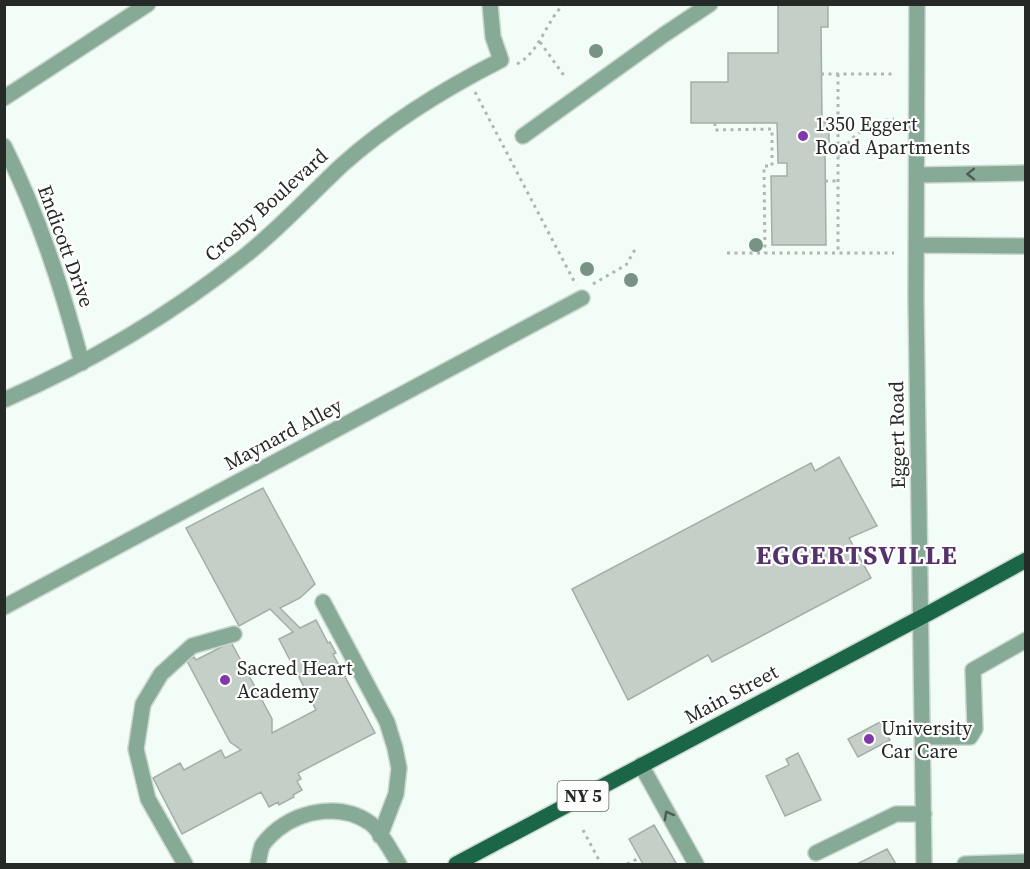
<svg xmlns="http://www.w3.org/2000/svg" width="1030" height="869" viewBox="0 0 1030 869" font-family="'Source Serif 4',serif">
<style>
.building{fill:#c4cfc8;stroke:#a3aea7;stroke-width:1.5}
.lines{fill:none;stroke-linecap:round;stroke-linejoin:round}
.minor-casing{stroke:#ccd7d1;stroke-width:18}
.major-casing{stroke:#ccd7d1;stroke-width:18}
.path{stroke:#aeb7b1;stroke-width:3;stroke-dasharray:3 4.5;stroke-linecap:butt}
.minor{stroke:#87aa96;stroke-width:15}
.major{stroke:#1b6646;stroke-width:15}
.tree{fill:#789285}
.oneway{stroke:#4d5d53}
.poi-dot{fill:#8138ab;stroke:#fff;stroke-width:2}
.labels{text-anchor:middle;stroke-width:4.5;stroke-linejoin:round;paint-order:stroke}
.shield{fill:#fff;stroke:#676a68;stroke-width:1.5}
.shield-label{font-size:18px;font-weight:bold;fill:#262a27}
.poi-label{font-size:20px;fill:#262a27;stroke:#fff;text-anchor:start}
.street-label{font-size:20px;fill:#262a27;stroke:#fff}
.district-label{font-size:26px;font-weight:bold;letter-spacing:1.5px;fill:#55326b;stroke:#fff}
</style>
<rect width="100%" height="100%" fill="#f1fdf6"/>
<path class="building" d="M778 4H828V27H821L822 122H829V148H825L826 245H772L771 176H787V163H778L777 123H691V82H728V53H778Z
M839 457 877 526 849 538 871 578 712 662 708 655 628 700 572 589 811 463 815 471Z
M263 488 315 584 300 598 280 608 300 628 316 620 328 643 330 642 336 653 333 654 375 733 298 773 301 779 297 781 302 790 293 795 294 797 279 805 278 802 269 807 261 792 182 834 153 778 180 763 184 770 221 750 225 758 241 750 230 742 187 661 194 657 196 660 231 642 272 719V733L316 710 279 639 293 632 270 609 239 626 186 528Z
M880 722 890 740 858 757 848 739Z
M798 753 821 800 785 816 766 776 789 765 786 759Z
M654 825 676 863 674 864H643L629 839Z
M887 849 896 864H857Z"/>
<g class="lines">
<g class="minor-casing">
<path id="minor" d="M917 4 916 298 924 864
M4 98 148 4
M523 136 665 34 710 4
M4 146C39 216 62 288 82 363
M917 175 1026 173
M917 245 1026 246
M4 400C91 362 172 314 246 255 280 228 310 195 342 165 390 122 444 89 501 60L493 37 490 4
M323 602 387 722 395 748 399 768 396 794 380 836
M4 607 582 298
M923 737H970L975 729 973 670 1026 640
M641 765 696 864
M816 853 896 814H924
M185 864 148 799 136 749 143 704 161 674 192 646 234 634
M258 864C259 859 260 852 262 846 266 839 272 834 278 829 303 810 342 803 370 823 380 830 392 853 399 864
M965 864 1026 862"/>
</g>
<g class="major-casing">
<path id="major" d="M456 864 929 613 1026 560"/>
</g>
<path class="path" d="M540 42 565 77
M517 64C540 52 546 21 564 4
M821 74H894
M838 74V252
M475 92 576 285
M715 123V130L772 129V166H764L765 253
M839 156C850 136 871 121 894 119
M825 181H837
M727 253H894
M593 284 626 265 636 248
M583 830 601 864
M627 864 639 858"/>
<use href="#minor" class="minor"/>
<use href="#major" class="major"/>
</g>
<g class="tree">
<circle cx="596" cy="51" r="7"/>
<circle cx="756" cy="245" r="7"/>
<circle cx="587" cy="269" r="7"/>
<circle cx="631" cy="280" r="7"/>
</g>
<defs><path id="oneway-chevron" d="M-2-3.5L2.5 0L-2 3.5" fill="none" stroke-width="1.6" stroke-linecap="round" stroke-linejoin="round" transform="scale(1.5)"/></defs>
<g class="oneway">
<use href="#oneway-chevron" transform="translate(971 174) rotate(179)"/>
<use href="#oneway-chevron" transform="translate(668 815) rotate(-119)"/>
</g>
<g class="poi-dot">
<circle cx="803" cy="136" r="6"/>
<circle cx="225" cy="680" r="6"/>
<circle cx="869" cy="739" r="6"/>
</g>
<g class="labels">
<rect class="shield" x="557.5" y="781" width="51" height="30" rx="4.5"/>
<g class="shield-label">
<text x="583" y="802">NY 5</text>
</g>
<g class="poi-label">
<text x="815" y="131">1350 Eggert<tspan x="815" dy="23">Road Apartments</tspan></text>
<text x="237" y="675">Sacred Heart<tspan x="237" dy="23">Academy</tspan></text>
<text x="881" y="735">University<tspan x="881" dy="23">Car Care</tspan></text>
</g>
<g class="street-label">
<text transform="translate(266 205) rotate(-42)" y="7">Crosby Boulevard</text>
<text transform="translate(66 246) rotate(70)" y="7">Endicott Drive</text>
<text transform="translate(283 434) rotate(-28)" y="7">Maynard Alley</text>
<text transform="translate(897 435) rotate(-91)" y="7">Eggert Road</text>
<text transform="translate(731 694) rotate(-28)" y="7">Main Street</text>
</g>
<g class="district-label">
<text x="857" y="564">EGGERTSVILLE</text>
</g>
</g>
<rect width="1030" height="869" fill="none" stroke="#262a27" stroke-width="12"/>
</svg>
